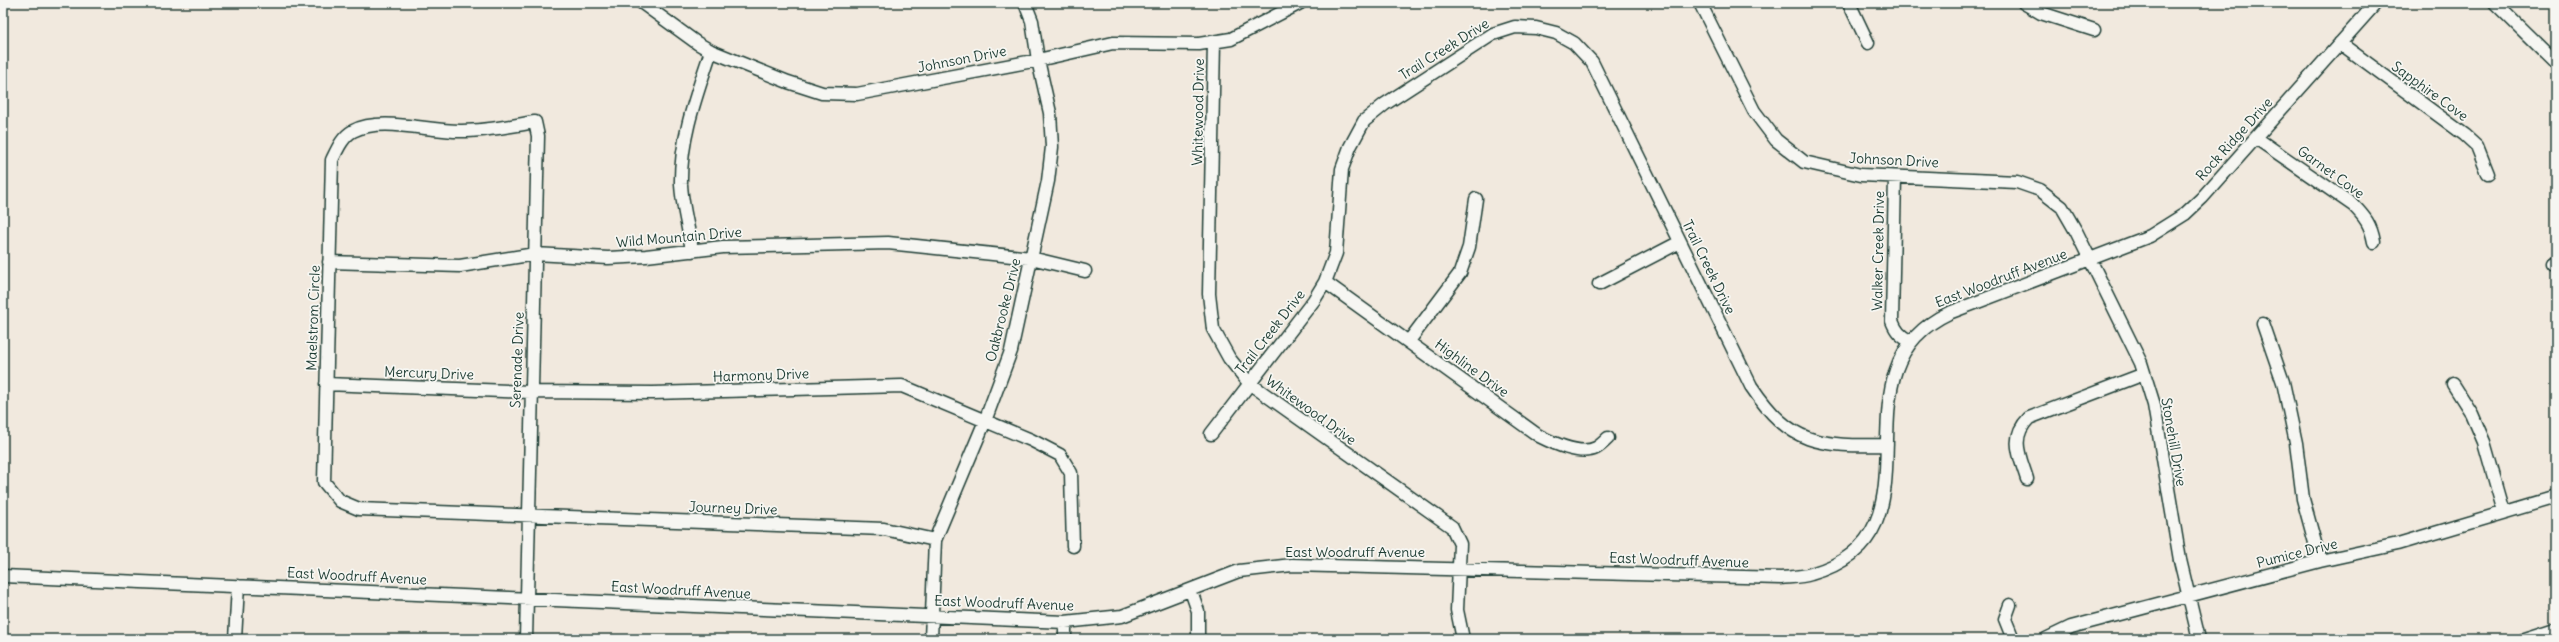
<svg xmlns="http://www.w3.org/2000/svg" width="2559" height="642" viewBox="0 0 2559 642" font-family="Delius,sans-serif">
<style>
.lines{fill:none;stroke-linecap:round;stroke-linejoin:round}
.minor-casing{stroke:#1f3d34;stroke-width:15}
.minor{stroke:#f6f6f2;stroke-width:12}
.labels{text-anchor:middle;stroke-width:3.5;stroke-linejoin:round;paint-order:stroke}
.street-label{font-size:14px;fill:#1f3d34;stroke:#f6f6f2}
</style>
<rect width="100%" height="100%" fill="#f1e9de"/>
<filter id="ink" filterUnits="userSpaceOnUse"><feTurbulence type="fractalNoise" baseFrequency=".025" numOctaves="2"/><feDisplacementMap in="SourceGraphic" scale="8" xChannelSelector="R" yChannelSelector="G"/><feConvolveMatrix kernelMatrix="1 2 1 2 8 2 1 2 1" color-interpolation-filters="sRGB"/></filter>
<g filter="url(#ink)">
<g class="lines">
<g class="minor-casing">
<path id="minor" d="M642 3 697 43 711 51 788 82 822 93 857 94 1038 60 1113 43 1199 44 1231 39 1300 3
M1700 3 1754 111 1776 140 1804 162 1861 175 2017 182 2040 190 2062 207 2077 233 2141 363 2154 405 2180 560 2199 639
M1849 3 1868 43
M2024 3 2041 13 2094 30
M2495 3 2556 63
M1214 42 1209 294 1213 329 1229 358 1249 383 1452 527 1460 544 1457 610 1463 639
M2340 43 2465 135 2477 146 2488 174
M2256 138 2353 205C2365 217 2371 225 2374 242
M1895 177 1892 321C1896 331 1900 336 1910 341
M692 251C689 229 682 206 681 184 680 138 697 94 711 51
M329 262 460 266 535 254 608 258 646 256 723 247 888 243 1031 258 1085 271
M2553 264 2556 265
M1325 282 1539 436C1553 443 1580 456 1596 448 1600 446 1605 441 1608 438
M1599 284 1680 242
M2263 324 2283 382 2296 443 2303 499 2320 561
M1409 341 1460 273 1469 247 1476 199
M326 384 531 392 653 393 902 386 1031 440 1060 455 1071 473 1073 546
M2453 384 2472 414 2484 442 2504 512
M1211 434 1314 300 1325 282 1336 253 1342 169 1350 147 1364 121 1385 104 1493 34 1515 27 1536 28 1556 33 1574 43 1592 62 1751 386C1791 446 1819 446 1887 445
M2027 479C2020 456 2009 438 2029 418L2144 374
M3 576 1065 622 1122 616 1239 571 1292 565 1781 578C1791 577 1802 577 1811 574 1953 534 1825 371 1949 313L2150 236 2185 214 2202 198 2376 3
M1191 591 1198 611V639
M2010 605 2005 619 2013 639
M1065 622V639
M235 639 238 586
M526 639C531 471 533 304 538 136L535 122C511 126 487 131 462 131 431 132 381 116 353 131 342 137 337 150 332 160L324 482 340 501 359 509 884 529 935 540
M931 639 935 540 985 421 1011 351 1048 181 1052 147 1050 113 1038 60 1032 21 1025 3
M2046 639 2071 627 2320 561 2398 544 2556 497
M2525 639 2556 629"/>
</g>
<use href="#minor" class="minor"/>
</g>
</g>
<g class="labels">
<g class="street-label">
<text transform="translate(1444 49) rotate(-32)" y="5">Trail Creek Drive</text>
<text transform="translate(962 59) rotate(-11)" y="5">Johnson Drive</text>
<text transform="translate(2430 91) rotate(36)" y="5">Sapphire Cove</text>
<text transform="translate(1198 112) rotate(-89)" y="5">Whitewood Drive</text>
<text transform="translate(2234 139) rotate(-48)" y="5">Rock Ridge Drive</text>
<text transform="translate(1894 160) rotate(3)" y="5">Johnson Drive</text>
<text transform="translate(2331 172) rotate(36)" y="5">Garnet Cove</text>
<text transform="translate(679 237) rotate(-5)" y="5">Wild Mountain Drive</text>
<text transform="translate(1878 251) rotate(-89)" y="5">Walker Creek Drive</text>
<text transform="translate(1709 267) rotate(64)" y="5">Trail Creek Drive</text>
<text transform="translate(2001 278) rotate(-21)" y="5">East Woodruff Avenue</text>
<text transform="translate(1003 310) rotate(-76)" y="5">Oakbrooke Drive</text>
<text transform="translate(313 318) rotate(-88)" y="5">Maelstrom Circle</text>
<text transform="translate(1270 332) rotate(-52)" y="5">Trail Creek Drive</text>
<text transform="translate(517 360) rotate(-88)" y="5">Serenade Drive</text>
<text transform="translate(1472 368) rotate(36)" y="5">Highline Drive</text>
<text transform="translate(429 373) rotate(2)" y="5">Mercury Drive</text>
<text transform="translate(761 375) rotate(-2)" y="5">Harmony Drive</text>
<text transform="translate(1311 410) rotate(36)" y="5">Whitewood Drive</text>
<text transform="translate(2174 442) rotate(80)" y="5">Stonehill Drive</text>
<text transform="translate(733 508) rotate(2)" y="5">Journey Drive</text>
<text x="1355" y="557">East Woodruff Avenue</text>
<text transform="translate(2297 553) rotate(-14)" y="5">Pumice Drive</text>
<text transform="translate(1679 560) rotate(2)" y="5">East Woodruff Avenue</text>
<text transform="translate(357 576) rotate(3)" y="5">East Woodruff Avenue</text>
<text transform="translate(681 590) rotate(3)" y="5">East Woodruff Avenue</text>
<text transform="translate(1004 603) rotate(2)" y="5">East Woodruff Avenue</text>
</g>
</g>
<rect width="2559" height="642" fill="none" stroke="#f6f6f2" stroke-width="16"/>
<rect x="8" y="8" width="2543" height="626" fill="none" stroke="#1f3d34" stroke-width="1.5" filter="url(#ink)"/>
</svg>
